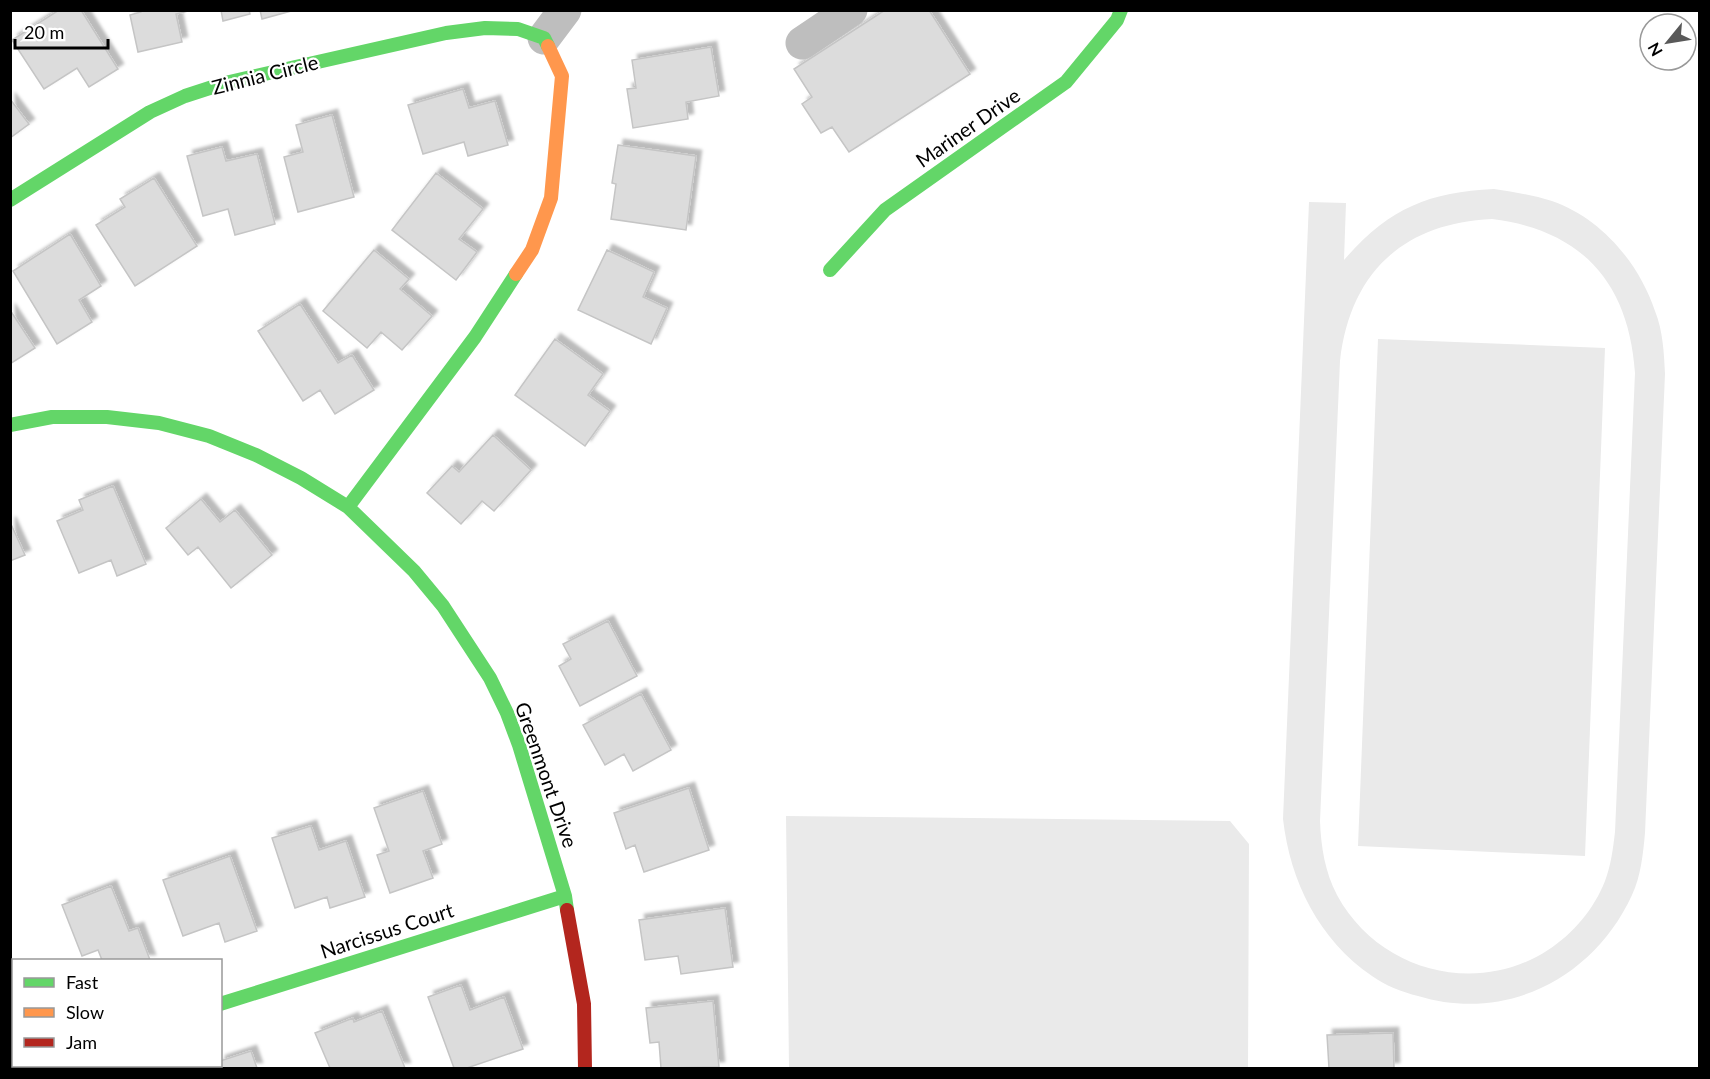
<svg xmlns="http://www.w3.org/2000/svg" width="1710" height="1079" viewBox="0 0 1710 1079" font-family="Lato,sans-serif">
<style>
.green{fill:#eaeaea;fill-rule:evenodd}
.building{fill:#dcdcdc;stroke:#c5c5c5;stroke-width:1.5;filter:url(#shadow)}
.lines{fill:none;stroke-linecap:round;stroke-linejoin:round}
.street{stroke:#bebebe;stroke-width:33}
.fast{stroke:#63d668;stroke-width:14}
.slow{stroke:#ff974d;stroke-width:14}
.jam{stroke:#b3261e;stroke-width:14}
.labels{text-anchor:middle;stroke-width:4.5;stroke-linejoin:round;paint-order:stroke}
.street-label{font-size:20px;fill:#000;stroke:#fff}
</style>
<defs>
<filter id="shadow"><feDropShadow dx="5.5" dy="-5.5" stdDeviation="1.5" flood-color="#0004"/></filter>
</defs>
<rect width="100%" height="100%" fill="#fff"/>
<path class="green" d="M1494 189C1514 192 1533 195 1552 201 1601 218 1639 263 1655 311 1663 331 1664 353 1665 374L1645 833C1643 854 1641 876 1632 895 1594 978 1506 1023 1418 996 1402 992 1386 986 1372 976 1319 940 1290 881 1283 819L1309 202 1346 203 1344 260C1388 209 1428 192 1494 189ZM1492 219C1582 230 1629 283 1635 373L1615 832C1613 849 1611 865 1605 881 1594 909 1573 934 1548 950 1476 997 1378 971 1337 895 1325 872 1321 847 1320 821L1340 361C1350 273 1403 223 1492 219Z
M1378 339 1605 348 1585 856 1358 846Z
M786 816 1230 821 1249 844 1248 1068H789Z"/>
<path class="building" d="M59 10H81L118 69 89 87 77 68 44 89 12 40Z
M141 10H192L176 14 182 42 138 52 130 15 141 12Z
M221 10H249L250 14 223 21Z
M260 10H295L262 19Z
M885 10H929L970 74 849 152 832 127 821 133 802 104 812 97 794 69Z
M711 47 719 96 686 102 688 119 633 128 627 89 636 88 632 60Z
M463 89 469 108 495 101 508 145 468 156 464 142 423 154 408 105Z
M10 99 29 124 10 138Z
M332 115 354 197 298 212 284 157 303 152 296 125Z
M618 145 696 156 686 230 611 219 616 184 612 183Z
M222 147 226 161 257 154 275 224 235 235 228 209 203 216 187 156Z
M436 173 483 209 459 239 477 252 456 280 392 230Z
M154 178 197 246 135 286 96 225 125 207 120 199Z
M70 234 101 286 79 300 92 322 57 344 13 271Z
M374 250 409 279 400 289 432 316 402 350 381 332 367 348 323 311Z
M607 250 654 272 643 297 667 308 651 344 578 310Z
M300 304 338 363 352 355 374 390 335 414 320 390 303 401 258 331Z
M10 310 35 348 10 364Z
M555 339 603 374 588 395 610 411 585 446 515 395Z
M493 435 531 470 494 511 482 501 461 524 427 493 452 466 459 472Z
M113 486 146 564 117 576 111 560 79 573 57 521 83 510 79 500Z
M201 499 220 522 235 510 272 555 231 588 198 547 188 555 166 528Z
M10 522 25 555 10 561Z
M608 621 637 676 580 706 559 666 571 659 563 644Z
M641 694 671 750 633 771 624 754 605 765 583 725Z
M689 788 709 850 644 872 635 845 626 849 614 813Z
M423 791 442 844 423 851 433 878 390 893 377 855 389 851 374 808Z
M311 826 319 850 346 841 365 897 330 908 327 897 295 908 272 838Z
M230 856 257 931 225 942 219 923 183 936 163 880Z
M111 886 129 931 138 928 150 960H102L98 950 82 956 62 905Z
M725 908 733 967 681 974 678 956 645 960 639 920Z
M461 985 470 1010 504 997 523 1049 467 1068H454L428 997Z
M713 1001 719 1067 661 1068 659 1042 650 1043 646 1008Z
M382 1011 405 1068H330L315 1033 353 1018 354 1022Z
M1393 1033 1394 1068H1329L1327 1035Z
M251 1051 257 1068H210L209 1066H220V1061Z"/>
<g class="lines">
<path class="street" d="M544 38 565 10
M802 43 851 10"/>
<path class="fast" d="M10 200 150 112 185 96 225 83 446 33 485 28 518 29 544 38 548 46
M830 270 885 210 1066 82 1117 20 1121 10
M10 425 52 417H107L159 423 209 436 256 455 301 478 348 507 414 571 443 606 490 678 507 713 519 745 565 896 567 910
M348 507 475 337 516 274
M220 1004 565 896"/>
<path class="slow" d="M516 274 532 250 551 198 562 76 548 46"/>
<path class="jam" d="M567 910 584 1004 585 1068"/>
</g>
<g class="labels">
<g class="street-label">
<text transform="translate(265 75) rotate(-14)" y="7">Zinnia Circle</text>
<text transform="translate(968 128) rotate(-35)" y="7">Mariner Drive</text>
<text transform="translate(546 775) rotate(71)" y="7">Greenmont Drive</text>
<text transform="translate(387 931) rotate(-18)" y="7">Narcissus Court</text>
</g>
</g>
<rect width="1710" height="1079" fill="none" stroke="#000000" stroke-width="24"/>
<rect x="12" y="959" width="210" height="108" fill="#ffffff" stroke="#999999" stroke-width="1.5"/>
<rect x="24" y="978" width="30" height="9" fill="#63d668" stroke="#999999" stroke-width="1.5"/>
<text x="66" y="989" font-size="18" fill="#000000">Fast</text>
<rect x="24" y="1008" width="30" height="9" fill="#ff974d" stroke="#999999" stroke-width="1.5"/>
<text x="66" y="1019" font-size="18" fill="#000000">Slow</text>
<rect x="24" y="1038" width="30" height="9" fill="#b3261e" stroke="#999999" stroke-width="1.5"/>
<text x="66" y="1049" font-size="18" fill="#000000">Jam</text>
<g transform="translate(1668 42) rotate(240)"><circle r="28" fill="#ffffff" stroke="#999999" stroke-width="1.5"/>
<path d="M0-4.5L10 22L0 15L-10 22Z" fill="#595959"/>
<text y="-9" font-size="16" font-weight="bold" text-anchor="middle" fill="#000000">N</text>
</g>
<path d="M15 39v9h93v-9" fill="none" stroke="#000000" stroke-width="3"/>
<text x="24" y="39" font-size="18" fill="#000000" stroke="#ffffff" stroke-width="4.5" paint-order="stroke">20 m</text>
</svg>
